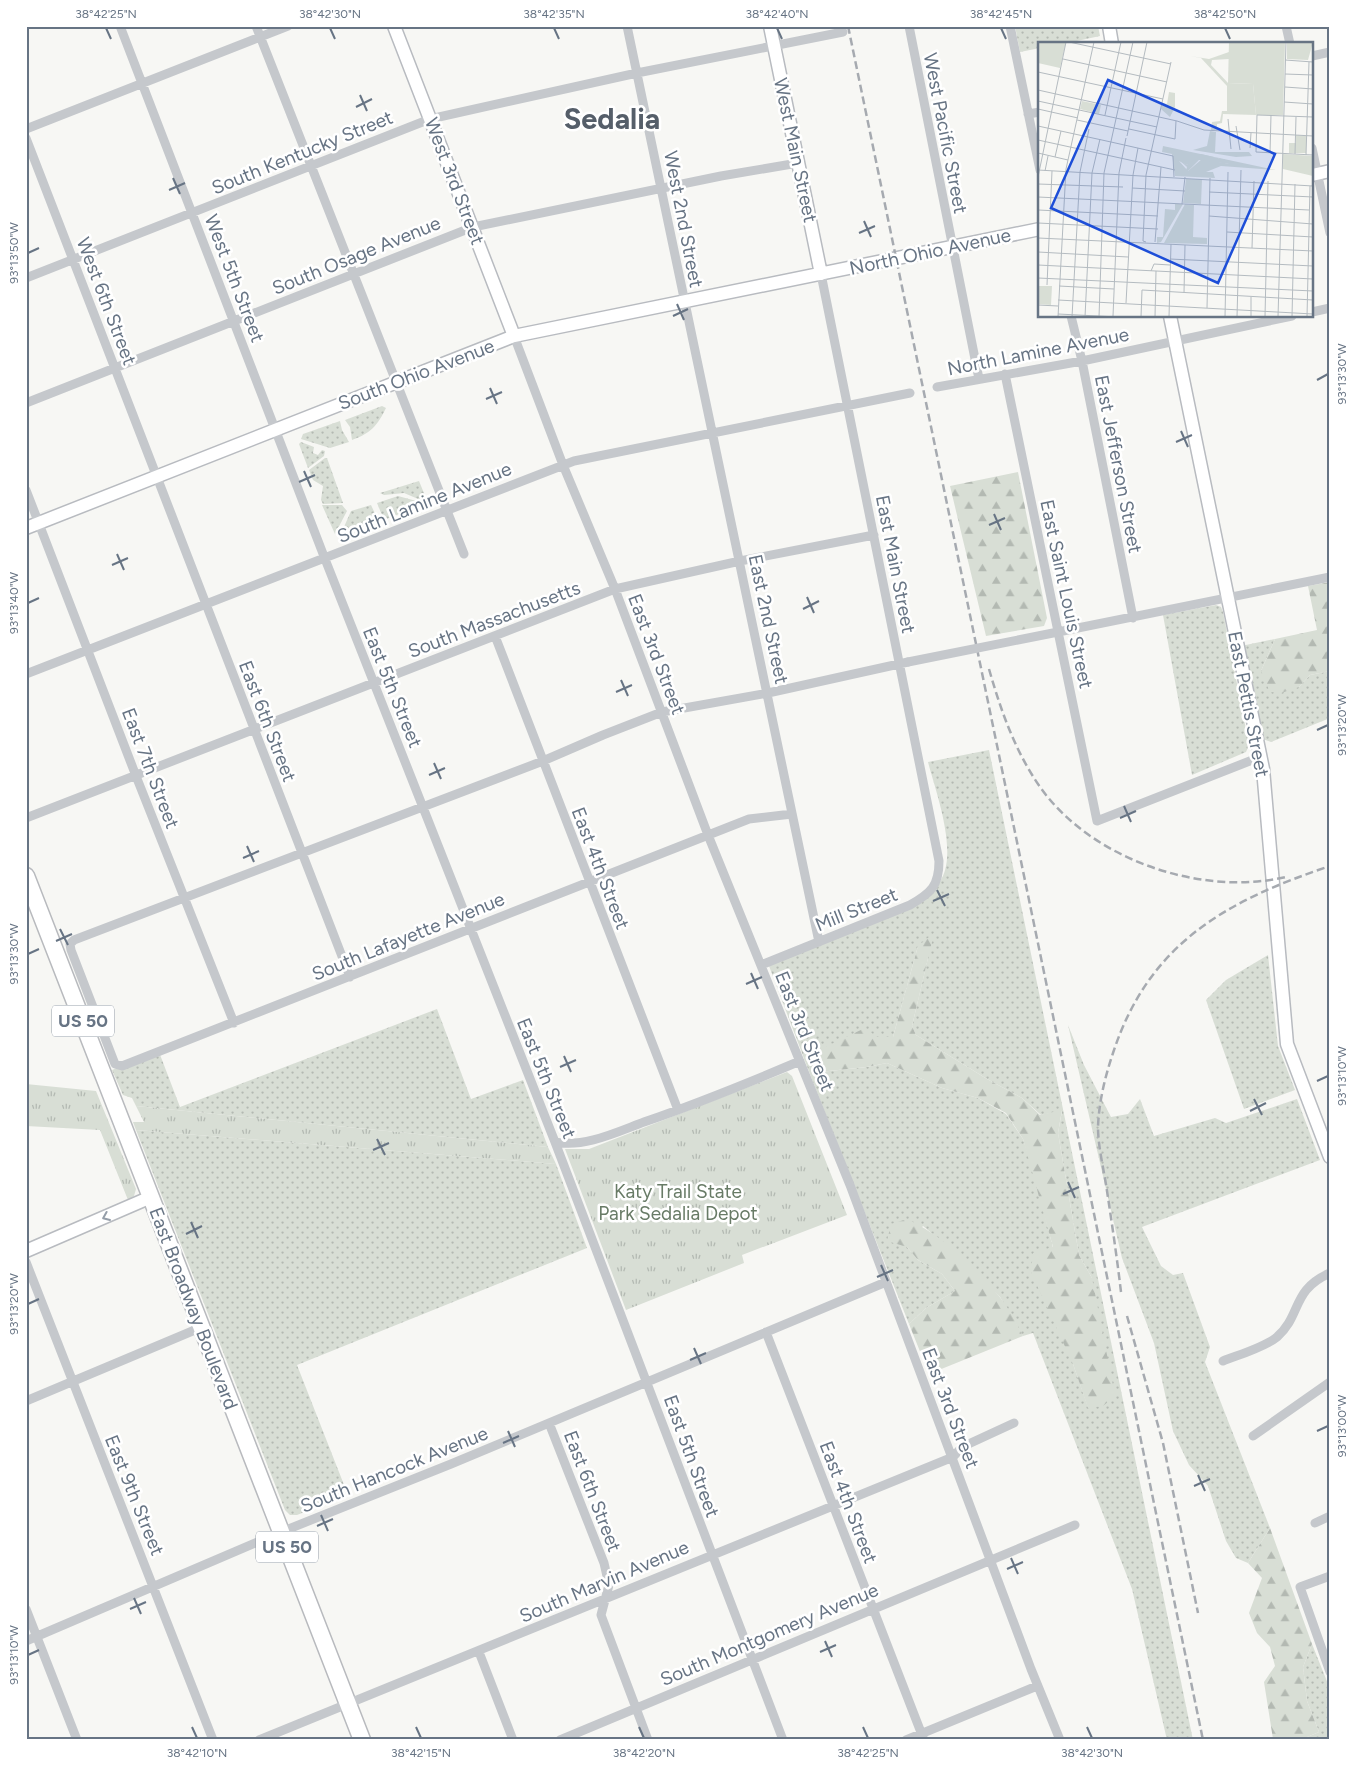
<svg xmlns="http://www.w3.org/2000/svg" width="1356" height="1766" viewBox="0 0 1356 1766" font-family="Figtree,sans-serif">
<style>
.grass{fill:url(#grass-dots);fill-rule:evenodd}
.forest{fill:url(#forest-firs)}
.park{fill:url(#park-tufts)}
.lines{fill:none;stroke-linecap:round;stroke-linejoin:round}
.secondary-casing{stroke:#b8bbc0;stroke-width:15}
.highway-casing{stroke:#b8babe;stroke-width:19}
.street{stroke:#c5c8cc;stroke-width:9}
.secondary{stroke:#fff;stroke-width:12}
.highway{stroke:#fff;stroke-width:16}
.rail{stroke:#a6aab0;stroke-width:2.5;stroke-dasharray:8 4;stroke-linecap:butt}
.street-bridge{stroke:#c5c8cc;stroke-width:9}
.oneway{stroke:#959ea9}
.ticks{fill:none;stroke:#677484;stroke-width:2}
.labels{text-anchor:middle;stroke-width:5;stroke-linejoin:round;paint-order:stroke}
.shield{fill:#fff;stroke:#959ea9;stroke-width:1}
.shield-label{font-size:18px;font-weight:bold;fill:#677484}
.street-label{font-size:19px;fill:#677484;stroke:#fff}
.park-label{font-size:19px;fill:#687b66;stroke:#fff}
.town-label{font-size:29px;font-weight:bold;fill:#555e69;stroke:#fff}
.inset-road{fill:none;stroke:#b4bbc0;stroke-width:1}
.view{fill:#1d4ed8;fill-opacity:0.15;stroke:#1d4ed8;stroke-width:2.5}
.inset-edge{fill:none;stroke:#677484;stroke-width:2.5}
.neatline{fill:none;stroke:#677484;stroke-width:2}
.ticks-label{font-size:12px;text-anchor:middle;fill:#677484}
</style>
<defs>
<pattern id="grass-dots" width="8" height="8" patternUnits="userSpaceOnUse" patternTransform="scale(1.25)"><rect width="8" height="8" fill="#d8ded5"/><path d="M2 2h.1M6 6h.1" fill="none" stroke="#b3b9b2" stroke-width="1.8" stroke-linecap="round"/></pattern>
<pattern id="forest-firs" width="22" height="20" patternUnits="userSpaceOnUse" patternTransform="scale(1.25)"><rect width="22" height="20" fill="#d8ded5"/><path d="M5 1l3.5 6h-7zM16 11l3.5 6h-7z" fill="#b3b9b2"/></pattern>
<pattern id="park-tufts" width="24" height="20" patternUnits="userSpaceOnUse" patternTransform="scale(1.25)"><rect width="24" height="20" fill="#d8ded5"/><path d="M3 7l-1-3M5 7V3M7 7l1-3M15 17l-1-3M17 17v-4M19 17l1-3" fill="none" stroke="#b3b9b2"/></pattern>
</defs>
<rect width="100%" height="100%" fill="#f7f7f4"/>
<path class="grass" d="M1015 26H1098L1100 36 1063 44H1040V48L1020 52Z
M382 406 386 408C378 425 370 434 352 440L350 427 345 420Z
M340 421 342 430 349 442 330 448 301 439 303 434Z
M301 442 314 447 313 453 318 455 322 450 325 451 324 456 308 468 299 444Z
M325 458H327L343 503 323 504 321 500 323 486 313 480 309 470Z
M419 481 426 498 423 501 404 493 384 495 380 493Z
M398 496 420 502 422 505 384 520 377 503Z
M322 505H342L347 511 335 534Z
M371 505 379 522 340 536 351 511Z
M1216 605 1221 607 1223 612 1249 745 1246 752 1192 775 1163 615Z
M1275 639 1261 671 1299 687 1310 675 1330 671V718L1271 742 1260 738 1241 646Z
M989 750 1193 1740H1167L1132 1589 1033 1333 1023 1336 1000 1297 965 1261 923 1226 907 1247 918 1260 942 1274 955 1291 926 1308 909 1324 811 1077 769 966 920 897C925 894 932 891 936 886 962 861 936 793 928 762ZM918 946 928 958 912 1026 916 1035 987 1079 1022 1098 1041 1115 1062 1111 1058 1133 1079 1255 1092 1278 1088 1407 1073 1364 1053 1248 1034 1172 1023 1139 1006 1114 978 1098 942 1088 887 1063 867 1067 820 1072 877 1037H893Z
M1268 955 1278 1046 1295 1090 1244 1109 1206 1000 1226 980Z
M437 1009 471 1099 523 1080 548 1147 136 1106 132 1098 123 1095 112 1070 159 1052 180 1107Z
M1068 1025 1084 1065 1111 1117 1128 1114 1140 1099 1154 1136 1215 1118 1226 1123 1297 1099 1320 1160 1142 1227 1161 1266 1173 1275 1183 1273 1210 1347 1205 1362 1270 1528 1248 1563 1236 1558 1226 1541 1208 1486 1189 1465 1173 1431 1154 1343 1122 1258Z
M136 1130 556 1164 587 1248 297 1365 348 1495 297 1515H290L285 1510Z
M1312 1644 1330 1689V1740H1300L1319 1732 1307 1701 1303 1667Z"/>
<path class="forest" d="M1018 472 1047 618 1044 626 986 636 950 486Z
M1330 582V671L1310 675 1299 687 1281 693 1270 692 1261 671 1275 639 1317 630 1308 586Z
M934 933 912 1026 916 1035 987 1079 1022 1098 1040 1115 1062 1110 1058 1133 1079 1255 1092 1278 1115 1396 1103 1406 1088 1408 1073 1364 1031 1272 1033 1253 1053 1247 1023 1139 1006 1113 978 1098 942 1088 887 1063 867 1067 819 1072 821 1049 865 1028 877 1037H893L918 946Z
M907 1219C942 1235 975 1267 999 1296 1009 1308 1016 1323 1023 1336L929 1374 909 1324 926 1308 955 1291 942 1274 918 1260 907 1247 887 1241 891 1224Z
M1270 1528 1312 1644 1303 1667 1307 1701 1319 1732 1300 1740 1273 1739 1264 1682 1275 1666 1270 1647 1257 1633 1249 1613 1262 1578 1248 1563Z"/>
<path class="park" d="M787 1072 792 1076 847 1215 742 1255 744 1263 626 1310 565 1149H589Z
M26 1084 96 1091 136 1189 134 1196 128 1200 100 1130 26 1126Z
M136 1106 548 1147 556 1164 136 1130 133 1122H144Z"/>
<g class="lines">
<g class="secondary-casing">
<path id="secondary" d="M394 26 514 336
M770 26 821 274
M1109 26 1112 44
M1312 175 1330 171
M1170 316 1263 769 1287 1044 1330 1157
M26 528 514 336 1040 229
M26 1251 151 1197"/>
</g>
<g class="highway-casing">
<path id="highway" d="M26 876 362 1740"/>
</g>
<path class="street" d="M120 26 325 559 555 1142 783 1740
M256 26 464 554
M627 26 819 942
M909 26 979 379
M1010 26 1040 170
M1286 26 1290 44
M1312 56 1330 52
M1028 114 1040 112
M26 129 288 26
M26 138 350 977
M1312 148 1330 233
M26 278 430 119 637 73 843 32
M1312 312 1330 308
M1071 316 1082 361 1133 618
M514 336 563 465 615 589 708 835 850 1185 1031 1669 1060 1740
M1005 374 1097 821 1260 757
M937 387 1082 361 1292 316
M26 403 473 227 721 176 798 163
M26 490 136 776 234 1023
M1058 632 1330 577
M495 636 678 1110
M26 674 574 461 910 393
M792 814 749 819 122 1066 115 1064 71 950 70 944 74 940 543 761 603 735 662 712 768 693 908 662
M26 818 615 589 740 561 874 535
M761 965 910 905C931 893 939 886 939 861L821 274
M555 1142C584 1148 617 1132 644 1122 696 1104 748 1083 800 1061
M26 1262 213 1740
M766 1332 924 1740
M1223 1361C1238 1355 1265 1347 1277 1337 1302 1315 1291 1290 1330 1273
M26 1401 202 1327
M549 1423 604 1563 609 1585 601 1615 648 1740
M1253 1436 1330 1382
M1315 1523 1330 1516
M1330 1576 1300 1587 1330 1672
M26 1609 77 1740
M26 1641 281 1532 451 1464 886 1282
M479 1652 513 1740
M259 1740 953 1457 962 1447 1014 1423
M560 1740 1075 1525
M906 1740 1037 1686"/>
<use href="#secondary" class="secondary"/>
<use href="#highway" class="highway"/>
<path class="rail" d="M848 26 1203 1740
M989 669C1001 711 1015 751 1040 787 1091 859 1200 897 1286 877
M1121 1292C1117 1258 1112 1224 1107 1191 1104 1170 1098 1147 1098 1127 1099 1101 1105 1077 1113 1053 1149 943 1226 901 1330 866
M1127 1316 1163 1443 1198 1613"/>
<path class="street-bridge" d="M908 662 1058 632"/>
</g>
<defs><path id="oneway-chevron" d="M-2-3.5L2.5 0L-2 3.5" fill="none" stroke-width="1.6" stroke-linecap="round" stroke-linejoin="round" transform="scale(1.25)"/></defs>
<use class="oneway" href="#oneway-chevron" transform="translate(106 1217) rotate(157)"/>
<path class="ticks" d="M106 28 111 39M330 28 335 39M554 28 559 39M777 28 782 39M1001 28 1006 39M1225 28 1230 39M360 95 367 111M356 107 372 99M173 178 180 194M169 190 185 183M864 221 871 237M859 233 875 226M28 253 39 248M677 304 684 320M673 316 688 309M1317 380 1328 374M490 388 497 404M486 399 502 392M1181 431 1188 447M1176 442 1192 435M304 471 311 487M299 482 315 475M994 514 1001 530M989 525 1005 518M117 554 124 570M112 565 128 558M807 597 814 613M28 603 39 598M803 609 819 601M621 680 628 696M616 692 632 685M1317 730 1328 725M434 763 441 779M429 775 445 768M1124 806 1131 822M1120 818 1136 811M247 846 254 862M243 858 259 851M937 890 945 906M933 901 949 894M60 929 68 945M56 941 72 934M28 954 39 949M751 973 758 989M746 984 762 977M564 1056 571 1072M560 1067 576 1060M1317 1081 1328 1076M1254 1099 1262 1115M1250 1111 1266 1103M377 1139 385 1155M373 1150 389 1143M1068 1182 1075 1198M1063 1194 1079 1187M191 1222 198 1238M186 1234 202 1226M881 1265 888 1281M877 1277 893 1270M28 1304 39 1299M694 1348 701 1364M690 1360 706 1353M508 1431 515 1447M1317 1431 1328 1426M503 1443 519 1436M1198 1475 1205 1491M1194 1486 1210 1479M321 1515 328 1531M317 1526 333 1519M1011 1558 1018 1574M1007 1569 1023 1562M134 1598 141 1614M130 1609 146 1602M825 1641 832 1657M820 1652 836 1645M28 1655 39 1650M192 1727 197 1738M416 1727 421 1738M639 1727 644 1738M863 1727 868 1738M1087 1727 1092 1738"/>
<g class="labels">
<g class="shield">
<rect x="52" y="1005.5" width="62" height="31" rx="4"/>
<rect x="256" y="1531.5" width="62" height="31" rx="4"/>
</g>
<g class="shield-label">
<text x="83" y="1027">US 50</text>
<text x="287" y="1553">US 50</text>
</g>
<g class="street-label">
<text transform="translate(946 133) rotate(79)" y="7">West Pacific Street</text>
<text transform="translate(796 150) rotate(78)" y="7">West Main Street</text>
<text transform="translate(302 152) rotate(-22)" y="7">South Kentucky Street</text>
<text transform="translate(455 181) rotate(69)" y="7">West 3rd Street</text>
<text transform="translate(684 219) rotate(79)" y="7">West 2nd Street</text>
<text transform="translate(930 251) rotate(-12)" y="7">North Ohio Avenue</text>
<text transform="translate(356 255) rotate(-22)" y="7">South Osage Avenue</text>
<text transform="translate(235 278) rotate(69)" y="7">West 5th Street</text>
<text transform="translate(107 301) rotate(69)" y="7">West 6th Street</text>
<text transform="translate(1038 351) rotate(-11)" y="7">North Lamine Avenue</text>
<text transform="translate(416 374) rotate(-21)" y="7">South Ohio Avenue</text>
<text transform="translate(1119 464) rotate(79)" y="7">East Jefferson Street</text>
<text transform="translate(424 502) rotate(-22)" y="7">South Lamine Avenue</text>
<text transform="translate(896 564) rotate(79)" y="7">East Main Street</text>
<text transform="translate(1067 594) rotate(78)" y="7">East Saint Louis Street</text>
<text transform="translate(494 619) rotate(-21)" y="7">South Massachusetts</text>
<text transform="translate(769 619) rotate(78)" y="7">East 2nd Street</text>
<text transform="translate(657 654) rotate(69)" y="7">East 3rd Street</text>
<text transform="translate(393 687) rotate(68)" y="7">East 5th Street</text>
<text transform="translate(1249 704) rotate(79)" y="7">East Pettis Street</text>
<text transform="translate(268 721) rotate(69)" y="7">East 6th Street</text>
<text transform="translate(151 768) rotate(69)" y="7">East 7th Street</text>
<text transform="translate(601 868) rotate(69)" y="7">East 4th Street</text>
<text transform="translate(856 909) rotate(-22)" y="7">Mill Street</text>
<text transform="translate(408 936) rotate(-22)" y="7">South Lafayette Avenue</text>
<text transform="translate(805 1031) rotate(68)" y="7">East 3rd Street</text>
<text transform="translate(547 1078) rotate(68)" y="7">East 5th Street</text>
<text transform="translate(194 1308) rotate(69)" y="7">East Broadway Boulevard</text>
<text transform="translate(951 1408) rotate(69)" y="7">East 3rd Street</text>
<text transform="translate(692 1456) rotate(70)" y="7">East 5th Street</text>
<text transform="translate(394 1469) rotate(-22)" y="7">South Hancock Avenue</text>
<text transform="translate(593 1491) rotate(69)" y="7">East 6th Street</text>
<text transform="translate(135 1495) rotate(68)" y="7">East 9th Street</text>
<text transform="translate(849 1502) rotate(69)" y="7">East 4th Street</text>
<text transform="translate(604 1581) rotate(-23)" y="7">South Marvin Avenue</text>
<text transform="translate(769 1634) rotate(-23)" y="7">South Montgomery Avenue</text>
</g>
<g class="park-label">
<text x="678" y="1198">Katy Trail State<tspan x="678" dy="22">Park Sedalia Depot</tspan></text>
</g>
<g class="town-label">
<text x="612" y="129">Sedalia</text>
</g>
</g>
<g transform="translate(1038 42)">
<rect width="275" height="275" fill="#f7f7f4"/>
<path d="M249 0H275L270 18 249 17ZM44 59 63 63 61 72 42 67ZM172 89 178 90 177 110H211L214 114 198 115 155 108 169 104ZM125 104 238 128 183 124 168 130H175L177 136 137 134 134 112 124 110ZM165 114 180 116 192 122 164 117 150 129 141 119 149 123ZM245 112 275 114V134L245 127ZM137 162H145L123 200 119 201V195H125L127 167 137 168ZM147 162 156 163 155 195 169 196V202L126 201Z" fill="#d8ded5" fill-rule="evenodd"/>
<path d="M191 10V17L174 18 173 23 190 41 215 42 218 73 185 72 184 81 179 82V88H173L174 80 182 79 184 69H189V44L163 16 152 14 171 17ZM131 50 137 51V65L132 75 123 67 125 61 129 62ZM163 112 192 119V122L161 118 147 132 149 125 140 117 149 123Z" fill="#d8ded5"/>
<path d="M191 0H247L245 73H218L215 42 190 41Z" fill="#d8ded5"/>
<path d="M0 0H28L22 26 0 21ZM258 93 268 94V111H251V101H258ZM148 137H164L163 162 145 161ZM0 244H14L13 263 0 262Z" fill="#d8ded5"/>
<path class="inset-road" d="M31 0 133 22M25 17 129 40M247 18 275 20M0 30 125 57M247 32 275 33M247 45 275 47M0 48 139 79 166 88 275 94M0 59 119 85M246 60 275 62M0 67 40 76M67 73 83 0M275 75 219 73 218 110 275 113M190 77 193 107M39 78 90 89M0 84 73 100M198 84 202 108M91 87 137 97 138 79M89 94 109 0M0 98 137 128M73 100 135 114 136 135M212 106 213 91M0 111 30 118M232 111 233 73M257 112 258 75M268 113 271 20M17 115 23 89M0 128 275 144M7 129 10 114M0 135 28 0M0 142 85 145M94 146 147 149M171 150 275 155M0 155 271 168M144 162 147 135M0 168 120 174M171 174 275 182M0 181 120 187M189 190 275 195M0 196 275 209M108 200 105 199 108 133 133 20M117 200 123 125M214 206 216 139M0 210 90 215M132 217 275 224M0 223 275 237M113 229 116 222 132 223M0 236 275 249M9 243 14 129M21 244 76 247M146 251 147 203M20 258 275 272M88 261 95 133 100 106M0 263 20 264M169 266 172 136M20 272 80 275M75 274 81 131 88 96M20 275 28 127 56 0M34 275 42 130 51 87M47 275 54 131 62 97M61 275 66 131 95 0M103 275 104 248 275 258M117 275 118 229M131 275 133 202M187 275 190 130M199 275 203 128M213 275V255M227 275 230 139M240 275 248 0M254 275 257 142M269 275 272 144"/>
<path class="view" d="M70 38 237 112 180 241 13 166Z"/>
<rect width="275" height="275" class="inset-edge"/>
</g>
<rect width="1356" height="1766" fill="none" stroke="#ffffff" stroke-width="55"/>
<rect x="28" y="28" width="1300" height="1710" class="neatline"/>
<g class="ticks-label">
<text x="106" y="18">38°42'25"N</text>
<text x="330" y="18">38°42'30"N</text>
<text x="554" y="18">38°42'35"N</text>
<text x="777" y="18">38°42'40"N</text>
<text x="1001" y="18">38°42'45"N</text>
<text x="1225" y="18">38°42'50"N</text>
<text transform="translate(14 253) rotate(-90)" y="4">93°13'50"W</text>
<text transform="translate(1342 374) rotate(-90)" y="4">93°13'30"W</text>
<text transform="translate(14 603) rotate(-90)" y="4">93°13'40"W</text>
<text transform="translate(1342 725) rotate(-90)" y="4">93°13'20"W</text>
<text transform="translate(14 954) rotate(-90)" y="4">93°13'30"W</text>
<text transform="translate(1342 1076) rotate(-90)" y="4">93°13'10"W</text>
<text transform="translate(14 1304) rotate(-90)" y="4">93°13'20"W</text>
<text transform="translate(1342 1426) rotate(-90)" y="4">93°13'00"W</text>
<text transform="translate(14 1655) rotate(-90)" y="4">93°13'10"W</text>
<text x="197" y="1757">38°42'10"N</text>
<text x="421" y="1757">38°42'15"N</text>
<text x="644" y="1757">38°42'20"N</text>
<text x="868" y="1757">38°42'25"N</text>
<text x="1092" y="1757">38°42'30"N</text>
</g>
</svg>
